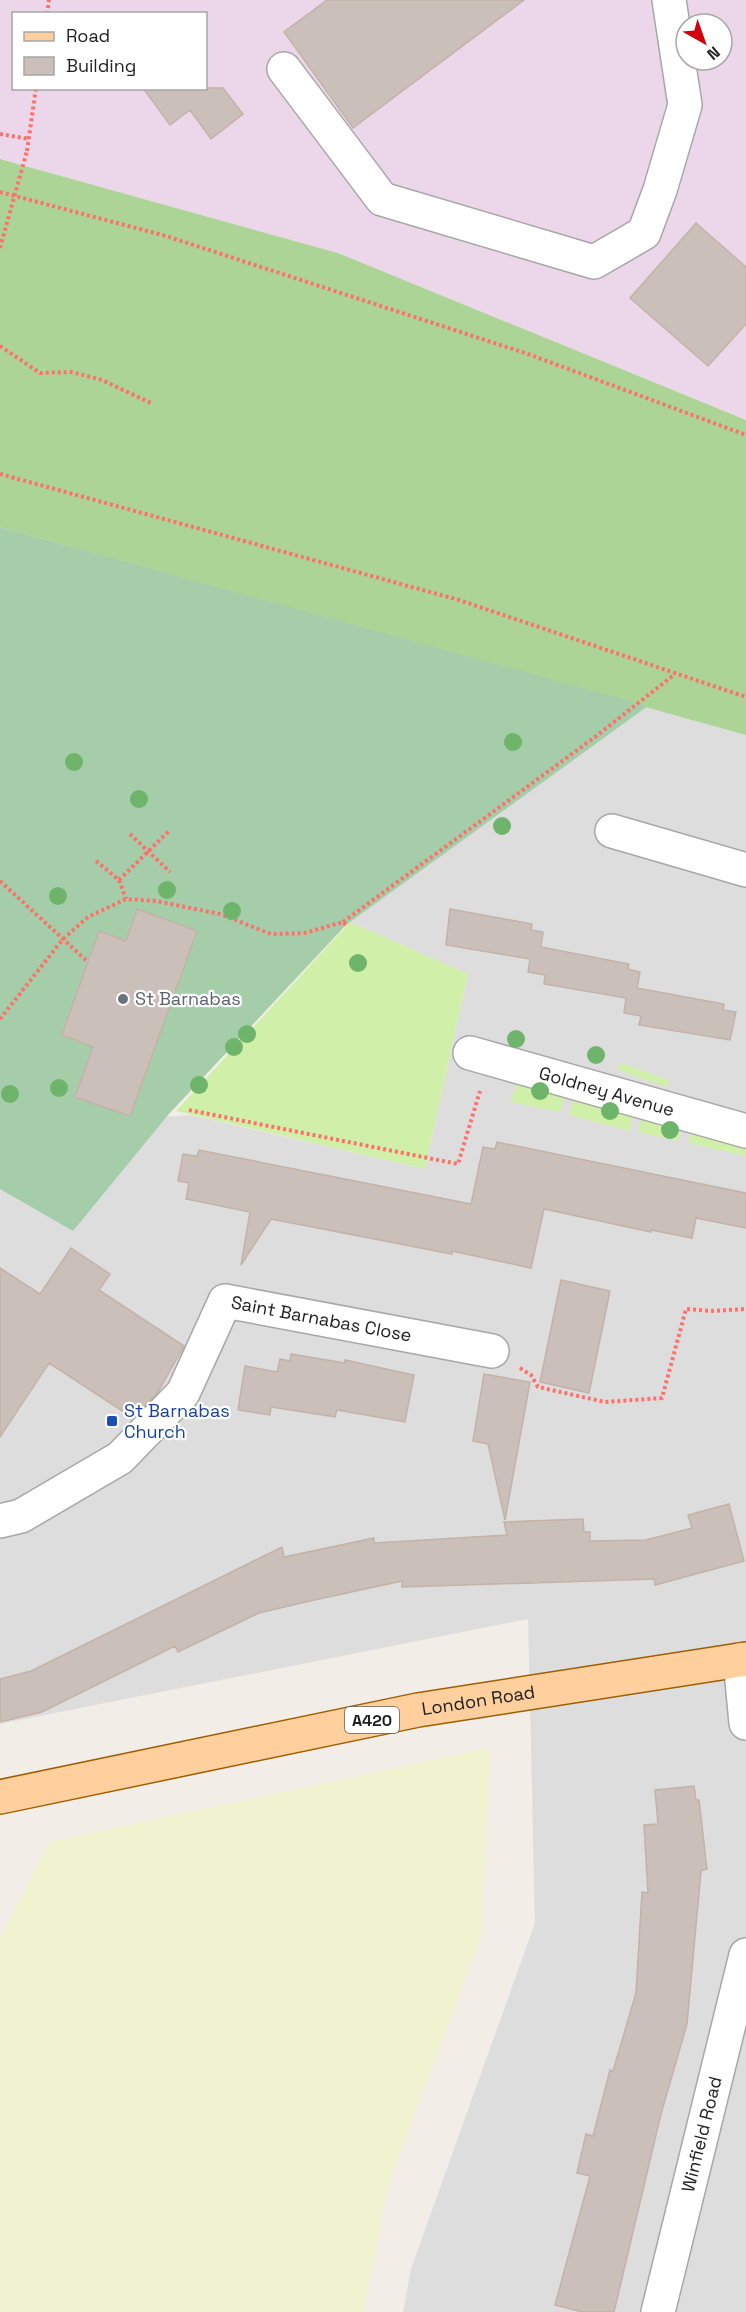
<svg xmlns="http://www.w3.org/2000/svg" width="746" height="2312" viewBox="0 0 746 2312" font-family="'Space Grotesk',sans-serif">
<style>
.residential{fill:#dedddd}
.industrial{fill:#ebd7e9;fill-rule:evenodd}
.farmland{fill:#f1f2d0}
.grass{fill:#d0efa8}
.forest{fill:#add497}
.cemetery{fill:#a5cda9}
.building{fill:#cabfb9;stroke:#c5b2a7;stroke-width:1.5}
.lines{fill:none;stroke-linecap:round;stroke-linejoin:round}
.minor-casing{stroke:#a7a7a7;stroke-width:36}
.major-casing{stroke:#9d5f00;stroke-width:36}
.path{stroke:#ff706a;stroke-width:4;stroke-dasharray:3 3;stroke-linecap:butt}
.minor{stroke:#fff;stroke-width:33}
.major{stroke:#ffcf9e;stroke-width:33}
.path-bridge{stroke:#ff706a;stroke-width:4;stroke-dasharray:3 3;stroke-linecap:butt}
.tree{fill:#6fb46b}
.worship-dot{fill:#6b7280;stroke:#fff;stroke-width:2}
.transit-dot{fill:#1a4fb4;stroke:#fff;stroke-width:2}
.labels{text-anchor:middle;stroke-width:4.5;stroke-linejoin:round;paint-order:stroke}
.shield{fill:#fff;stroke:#636363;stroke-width:1.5}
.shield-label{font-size:16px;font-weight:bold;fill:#202020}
.worship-label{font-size:18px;fill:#5b616d;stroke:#fff;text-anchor:start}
.street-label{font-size:18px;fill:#202020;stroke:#fff}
.transit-label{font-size:18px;fill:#164399;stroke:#fff;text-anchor:start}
</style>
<rect width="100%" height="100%" fill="#f2ede6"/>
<path class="residential" d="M648 706 746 735V2312H403L411 2269 535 1923 528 1619 0 1724V1129L190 1115 425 1169 468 974 350 922Z"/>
<path class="industrial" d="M0 0H746V420L338 253 0 159ZM14 14H206V88H14ZM686 24H722V60H686Z"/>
<path class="farmland" d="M490 1748 481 1937 388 2185 364 2312H0V1939L49 1842Z"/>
<path class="grass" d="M350 922 468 974 425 1169 176 1111Z
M621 1063 669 1080 666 1087 618 1070Z
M519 1077 568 1086 560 1112 511 1102Z
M576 1090 634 1109 630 1131 569 1115Z
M644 1111 682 1124 678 1141 638 1132Z
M693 1127 746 1144V1156L688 1143Z"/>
<path class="forest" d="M0 159 338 253 746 420V735L0 527Z"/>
<path class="cemetery" d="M0 527 648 706 346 925 168 1115 73 1231 0 1189Z"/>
<path class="building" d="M327 0H524L353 128 284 32Z
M143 88H223L243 114 211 139 190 110 170 125Z
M696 223 746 267V324L708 366 630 298Z
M137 909 197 931 130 1116 75 1097 93 1047 62 1035 99 931 126 941Z
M450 909 532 924 531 930 543 932 541 947 629 964 628 969 640 972 637 988 724 1004 723 1010 736 1012 730 1040 639 1025 641 1016 624 1013 626 998 544 984 545 975 528 972 530 959 446 945Z
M497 1142 746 1193V1228L696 1218 692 1238 651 1230V1232L544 1209 531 1268 452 1251V1254L271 1219 241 1265 250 1212 186 1199 189 1183 178 1181 183 1154 197 1156 199 1150 471 1204 483 1147 495 1149Z
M71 1248 110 1274 99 1290 184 1346 158 1392 133 1418 49 1363 0 1437V1268L40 1294Z
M561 1280 610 1291 589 1393 540 1382Z
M291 1354 345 1363V1360L414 1375 405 1422 337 1410 335 1417 271 1407 270 1415 238 1410 245 1366 277 1372 280 1359 290 1361Z
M484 1374 530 1382 505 1520 488 1444 473 1441Z
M729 1504 744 1561 655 1585 654 1579 402 1587V1581L310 1601 259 1613 178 1652 175 1646 42 1712 0 1722V1679L31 1671 282 1547 284 1557 374 1538V1543L507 1535 504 1522 583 1519 584 1532H590V1541L646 1540 692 1528 688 1515Z
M694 1786 696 1800H699L707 1869 701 1871 687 2024 661 2114 614 2312H582L555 2305 590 2176 577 2173 586 2134 593 2136 610 2070 613 2071 636 1993 642 1892 648 1893 644 1825 658 1824 655 1790Z"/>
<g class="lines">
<g class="minor-casing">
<g id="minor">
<path d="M284 69 382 199 594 262 644 233 660 190 685 105 669 0"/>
<path d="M612 831 746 870"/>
<path id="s1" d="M470 1053 746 1131"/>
<path id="s2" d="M0 1521 21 1516 120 1458 183 1393 225 1301 492 1351"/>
<path d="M740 1660 746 1723"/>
<path id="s3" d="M658 2312 746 1955"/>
</g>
</g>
<g class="major-casing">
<g id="major">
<path id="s4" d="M0 1797 418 1710 746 1659"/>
</g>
</g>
<path class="path" d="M47 14 49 0
M0 134 29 139
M27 151 36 88
M0 192 166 236 528 354 746 435
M0 346 40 373 71 372 102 380 153 404
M0 474 459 600 746 697
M130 834 170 872
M96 861 119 880 126 899
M119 880 170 830
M0 881 88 962
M343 922 595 737 675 674
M0 1019 63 939 88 917 126 899 156 901 220 914 271 934 305 933 343 922 346 925
M189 1110 458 1164 480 1091
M520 1368 531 1375 538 1387 605 1402 662 1398 686 1309 711 1311 746 1309"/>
<use href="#minor" class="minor"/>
<use href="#major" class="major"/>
<path class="path-bridge" d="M0 248 27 151"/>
</g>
<g class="tree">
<circle cx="513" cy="742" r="9"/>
<circle cx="74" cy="762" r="9"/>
<circle cx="139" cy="799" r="9"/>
<circle cx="502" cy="826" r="9"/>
<circle cx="167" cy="890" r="9"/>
<circle cx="58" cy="896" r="9"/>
<circle cx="232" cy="911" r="9"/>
<circle cx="358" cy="963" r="9"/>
<circle cx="247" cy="1034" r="9"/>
<circle cx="516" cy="1039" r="9"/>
<circle cx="234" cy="1047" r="9"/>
<circle cx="596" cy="1055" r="9"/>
<circle cx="199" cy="1085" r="9"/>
<circle cx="59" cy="1088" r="9"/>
<circle cx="540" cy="1091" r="9"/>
<circle cx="10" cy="1094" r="9"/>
<circle cx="610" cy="1111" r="9"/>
<circle cx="670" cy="1130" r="9"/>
</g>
<circle class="worship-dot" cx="123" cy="999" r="6"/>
<rect class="transit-dot" x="106" y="1415" width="12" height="12" rx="3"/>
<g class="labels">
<rect class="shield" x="345" y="1707" width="54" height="26" rx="4.5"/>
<g class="shield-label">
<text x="372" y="1726">A420</text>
</g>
<g class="worship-label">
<text x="135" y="1005">St Barnabas</text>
</g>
<g class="street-label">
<text dy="6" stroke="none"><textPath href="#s1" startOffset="142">Goldney Avenue</textPath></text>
<text dy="6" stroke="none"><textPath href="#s2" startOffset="426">Saint Barnabas Close</textPath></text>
<text dy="6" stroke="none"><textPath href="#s4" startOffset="488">London Road</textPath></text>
<text dy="6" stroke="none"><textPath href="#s3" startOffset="183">Winfield Road</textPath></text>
</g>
<g class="transit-label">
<text x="124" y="1417">St Barnabas<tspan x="124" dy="21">Church</tspan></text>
</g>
</g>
<rect x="12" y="12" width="195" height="78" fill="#ffffff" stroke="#a6a6a6" stroke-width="1.5"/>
<rect x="24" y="32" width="30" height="9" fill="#ffcf9e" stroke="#a6a6a6" stroke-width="1.5"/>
<text x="66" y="42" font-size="18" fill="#202020">Road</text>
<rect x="24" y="57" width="30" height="18" fill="#cabfb9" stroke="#a6a6a6" stroke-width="1.5"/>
<text x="66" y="72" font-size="18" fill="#202020">Building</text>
<g transform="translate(704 42) rotate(140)"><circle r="28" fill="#ffffff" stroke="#a6a6a6" stroke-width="1.5"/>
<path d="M0-4.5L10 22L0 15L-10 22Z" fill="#d1000d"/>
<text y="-9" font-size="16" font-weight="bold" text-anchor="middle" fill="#202020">N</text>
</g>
</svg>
